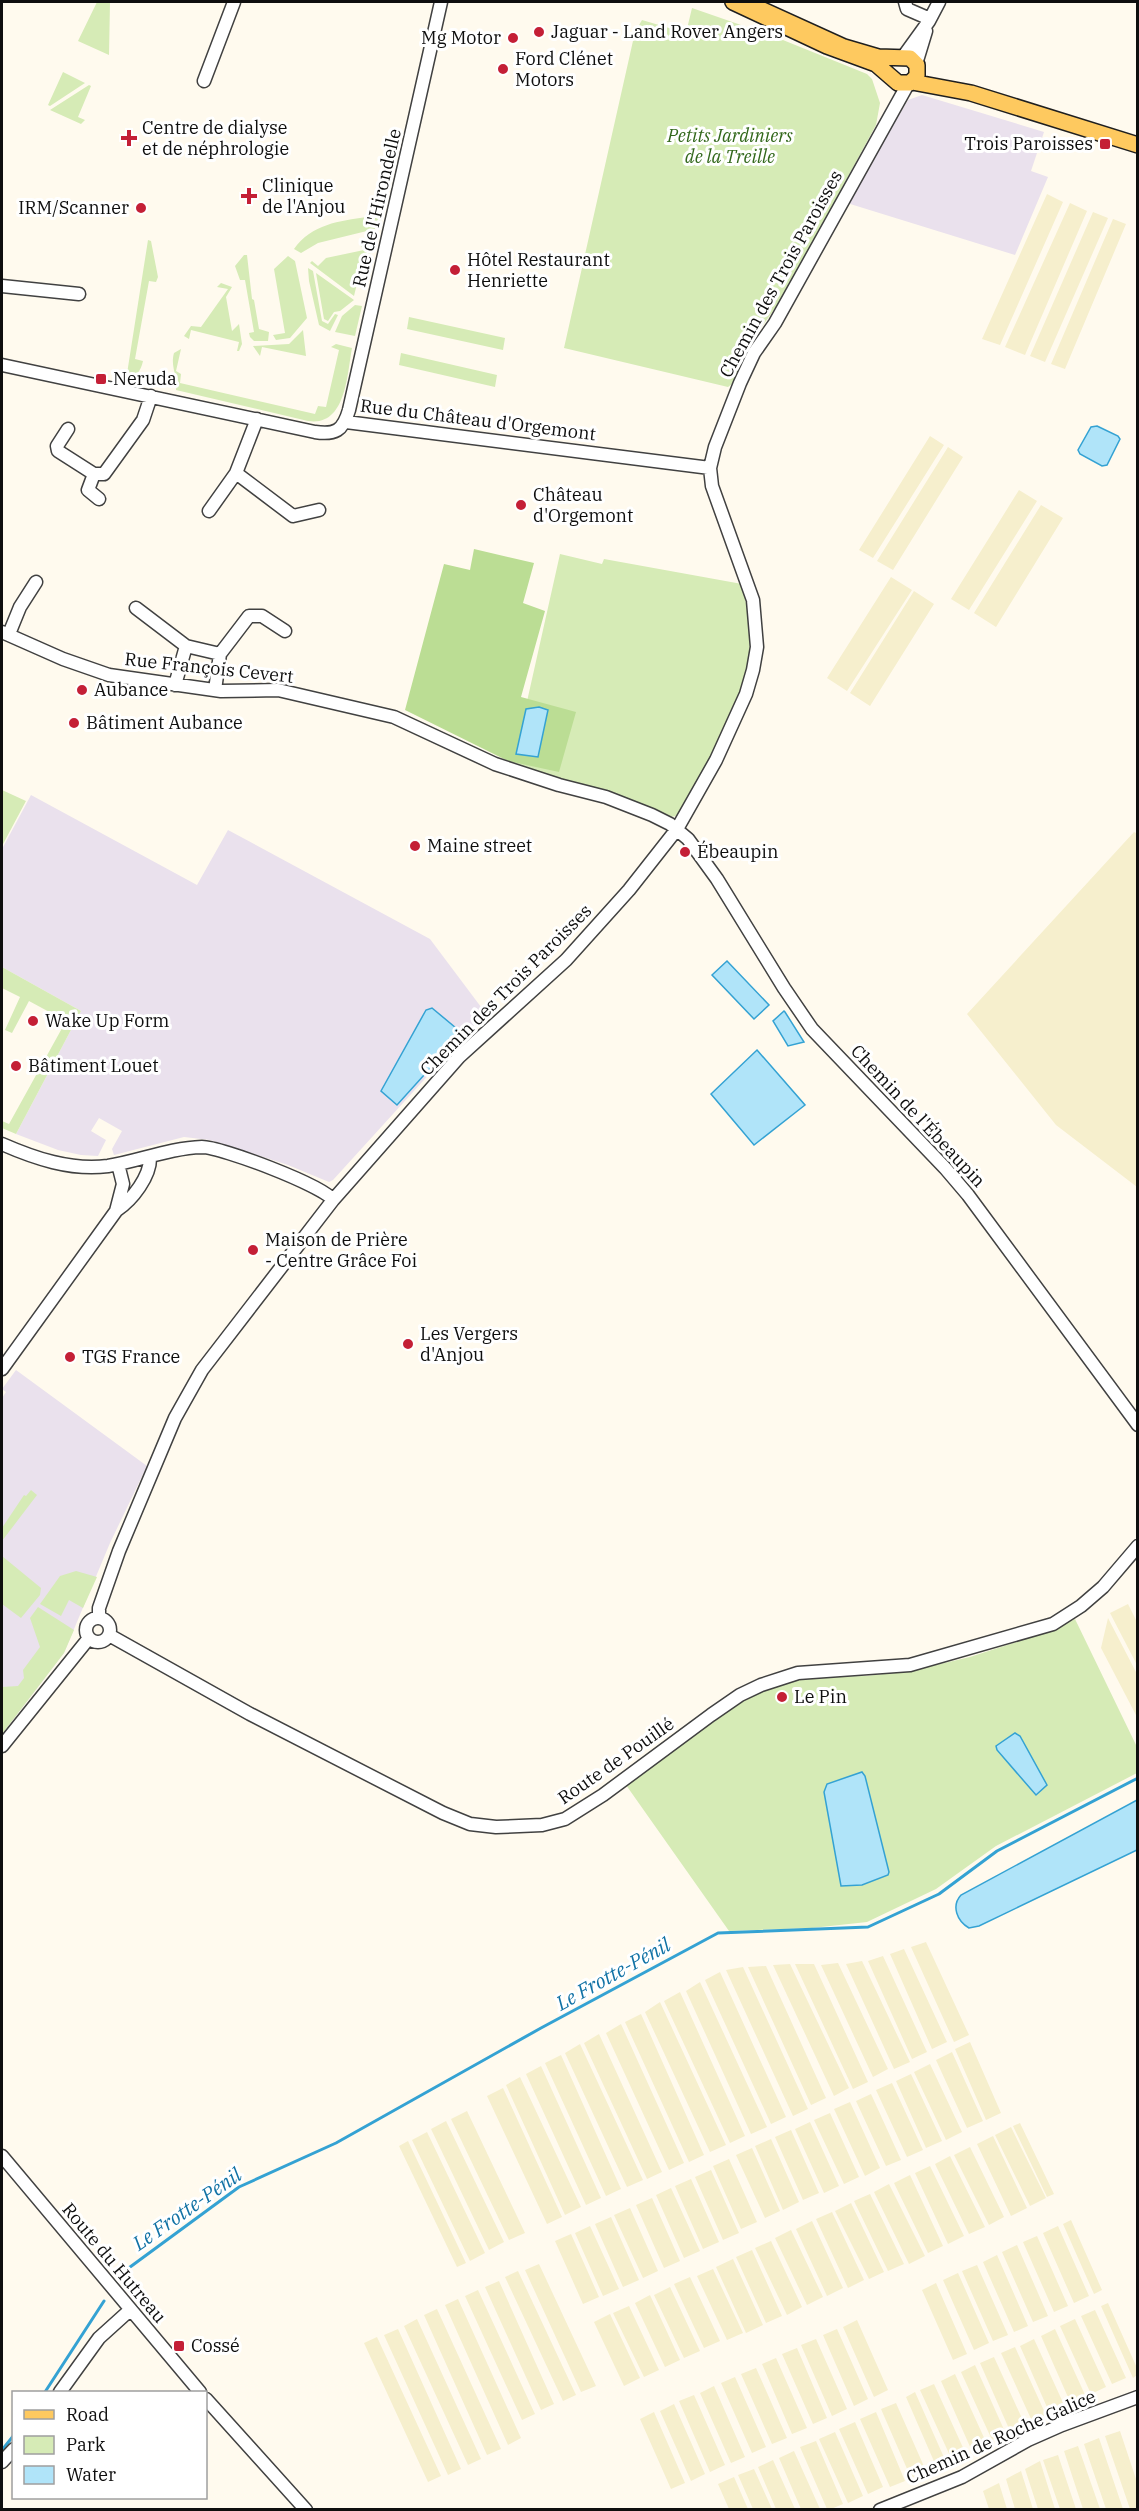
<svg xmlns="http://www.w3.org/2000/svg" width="1139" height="2511" viewBox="0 0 1139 2511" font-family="'IBM Plex Serif',serif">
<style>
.industrial{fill:#eae1ed}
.farmland{fill:#f6efcd}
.green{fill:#d6ebb6}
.forest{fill:#bbdd94}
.water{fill:#b0e4f9;stroke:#34a2d3;stroke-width:1.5}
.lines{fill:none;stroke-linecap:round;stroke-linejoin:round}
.stream{stroke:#34a2d3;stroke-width:3}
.minor-casing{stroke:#414141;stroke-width:15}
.major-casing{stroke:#1f1f1f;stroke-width:18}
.minor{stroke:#fff;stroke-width:12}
.major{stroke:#fec95f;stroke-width:15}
.poi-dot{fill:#c41f36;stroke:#fff;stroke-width:2}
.labels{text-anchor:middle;stroke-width:6;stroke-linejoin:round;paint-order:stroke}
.poi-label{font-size:18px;fill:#0e0e0e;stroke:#fff;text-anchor:start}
.park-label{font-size:18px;font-style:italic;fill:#32681b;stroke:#fff}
.street-label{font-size:18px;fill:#0e0e0e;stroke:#fff}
.water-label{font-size:20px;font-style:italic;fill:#1172a5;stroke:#fff}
</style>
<rect width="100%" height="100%" fill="#fffaee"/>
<path class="industrial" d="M922 95 1044 132 1031 171 1048 177 1015 255 847 203 908 100Z
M31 795 197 885 228 830 430 939 487 1015 473 1026 333 1180 329 1182 288 1165 210 1140 184 1137 114 1155 112 1149 122 1131 99 1118 91 1131 106 1140 98 1156 81 1155 58 1150 16 1134 81 1011 2 967V849Z
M16 1370 147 1466 110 1543 64 1653 2 1734V1398L6 1392 2 1389Z"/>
<path class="farmland" d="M1047 194 1063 202 1000 345 982 339Z
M1070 203 1087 211 1025 355 1005 347Z
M1093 212 1108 218 1045 362 1030 356Z
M1113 219 1126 224 1065 369 1051 364Z
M930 436 944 445 873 558 859 550Z
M948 447 963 457 893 570 877 561Z
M1019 490 1037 501 969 610 951 599Z
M1041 505 1063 518 996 627 974 613Z
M891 577 912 590 847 691 827 678Z
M914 591 934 604 870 706 850 693Z
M1134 832 1138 834 1137 1187 1056 1125 967 1014Z
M1128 1604 1137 1622V1665L1110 1613Z
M1108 1618 1137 1674V1717L1101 1648Z
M926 1942 969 2035 954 2042 911 1947Z
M904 1949 947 2042 932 2049 890 1954Z
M883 1956 927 2052 912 2059 868 1961Z
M862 1961 910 2062 894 2069 846 1964Z
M838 1963 888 2069 873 2077 821 1965Z
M790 1964 849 2088 834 2096 773 1965Z
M795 1964H814L868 2082 853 2089Z
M766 1966 826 2098 811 2105 748 1967Z
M743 1967 808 2109 793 2116 726 1970Z
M720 1972 786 2117 771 2124 705 1980Z
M700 1982 767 2127 751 2134 686 1991Z
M680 1992 745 2136 730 2143 664 2001Z
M660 2002 726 2145 710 2152 645 2012Z
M641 2014 704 2155 689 2162 625 2022Z
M621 2024 684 2163 669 2170 606 2033Z
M599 2034 662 2172 647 2179 584 2043Z
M970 2042 1001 2113 986 2120 955 2049Z
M580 2044 643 2180 627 2187 565 2053Z
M952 2052 983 2121 967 2128 936 2060Z
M561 2055 621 2189 606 2196 545 2063Z
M930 2064 962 2132 946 2140 914 2072Z
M541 2066 601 2198 586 2205 526 2074Z
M911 2074 942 2141 926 2148 896 2081Z
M520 2077 581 2207 565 2215 506 2085Z
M892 2083 923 2150 907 2157 876 2090Z
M503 2088 562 2217 547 2224 487 2096Z
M871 2094 901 2160 886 2166 856 2101Z
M850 2102 880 2168 865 2176 834 2109Z
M467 2111 525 2233 509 2240 451 2119Z
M830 2113 859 2177 844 2184 814 2120Z
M446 2121 504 2242 489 2250 431 2129Z
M810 2122 839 2186 824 2193 795 2129Z
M1020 2123 1054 2194 1047 2197 1013 2126Z
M1011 2127 1046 2198 1030 2206 995 2135Z
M791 2130 819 2193 803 2200 775 2137Z
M427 2132 485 2253 470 2261 412 2140Z
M993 2136 1027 2208 1011 2216 977 2144Z
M771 2139 799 2202 783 2210 755 2146Z
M408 2141 466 2263 457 2267 399 2146Z
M970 2147 1004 2217 989 2225 954 2155Z
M752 2148 780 2211 765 2218 736 2155Z
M950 2156 985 2227 969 2234 935 2164Z
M729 2159 757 2222 741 2229 713 2166Z
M930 2166 964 2236 948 2244 915 2173Z
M711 2170 739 2233 723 2240 695 2177Z
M910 2175 943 2246 928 2253 894 2183Z
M691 2179 719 2242 703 2249 675 2186Z
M889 2184 925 2256 909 2264 874 2192Z
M671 2188 700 2251 684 2258 656 2195Z
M870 2194 904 2264 888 2271 854 2201Z
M652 2198 680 2261 664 2268 636 2205Z
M851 2203 884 2272 869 2279 835 2211Z
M630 2208 658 2271 643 2278 614 2215Z
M832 2212 864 2280 848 2288 816 2219Z
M611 2217 639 2280 623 2287 595 2224Z
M1071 2220 1102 2290 1094 2294 1063 2224Z
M812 2221 843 2288 827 2296 796 2229Z
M590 2226 619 2289 603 2296 575 2233Z
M1058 2226 1089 2296 1074 2303 1043 2233Z
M791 2230 823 2297 807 2305 775 2238Z
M571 2234 599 2297 583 2304 555 2241Z
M1037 2236 1068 2306 1054 2312 1023 2242Z
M771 2241 802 2307 787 2315 755 2248Z
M1017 2245 1048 2316 1033 2322 1002 2252Z
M752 2250 782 2316 766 2323 736 2257Z
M997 2255 1028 2326 1014 2332 983 2262Z
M733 2259 763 2325 746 2333 716 2267Z
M539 2264 596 2386 581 2392 525 2270Z
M977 2265 1008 2335 993 2341 962 2271Z
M713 2269 743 2333 727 2340 697 2276Z
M518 2271 576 2395 563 2401 505 2277Z
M958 2273 989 2343 974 2350 943 2280Z
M690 2277 720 2341 704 2348 674 2284Z
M499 2281 554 2404 541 2410 485 2287Z
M936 2283 967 2354 953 2360 922 2290Z
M670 2287 700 2351 684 2358 654 2295Z
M478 2290 535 2414 522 2420 465 2296Z
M650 2295 680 2360 665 2367 635 2303Z
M458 2299 521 2438 508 2445 445 2305Z
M1108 2303 1137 2368V2375L1133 2378 1101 2306Z
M629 2306 659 2370 644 2377 613 2313Z
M437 2309 501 2449 487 2455 424 2315Z
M1095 2310 1126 2378 1112 2384 1081 2316Z
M610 2314 640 2378 624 2386 594 2322Z
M417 2319 481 2459 468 2465 404 2326Z
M1075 2319 1106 2387 1091 2394 1060 2326Z
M857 2320 888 2390 874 2397 843 2327Z
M398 2329 461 2469 448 2475 384 2335Z
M837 2329 868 2399 854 2406 823 2335Z
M1055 2329 1086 2397 1071 2404 1041 2336Z
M377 2337 441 2476 428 2482 364 2343Z
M816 2339 847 2409 832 2416 801 2345Z
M1034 2339 1065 2407 1050 2414 1020 2346Z
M1015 2347 1046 2415 1032 2421 1001 2353Z
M797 2348 827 2418 813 2424 782 2354Z
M994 2357 1025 2425 1010 2431 980 2363Z
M776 2358 807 2428 792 2434 762 2364Z
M975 2365 1006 2434 992 2440 961 2372Z
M756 2368 787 2438 772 2444 741 2374Z
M955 2374 986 2442 971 2449 941 2381Z
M735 2377 766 2447 752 2453 721 2383Z
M934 2384 965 2452 951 2458 920 2390Z
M714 2386 745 2457 731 2463 700 2393Z
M915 2392 946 2462 936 2466 906 2397Z
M694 2395 725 2465 710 2472 679 2401Z
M896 2403 926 2471 911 2478 881 2409Z
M674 2404 705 2474 691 2481 660 2411Z
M654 2412 685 2483 671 2489 640 2419Z
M876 2412 905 2481 890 2487 860 2419Z
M855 2422 883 2487 868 2494 839 2429Z
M1120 2431 1137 2482V2508L1132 2509H1130L1105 2436Z
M835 2432 863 2496 848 2503 819 2439Z
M1099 2438 1123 2509H1106L1084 2444Z
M816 2441 843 2504 831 2509H827L800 2447Z
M1078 2446 1100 2509H1083L1064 2451Z
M794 2451 820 2509H801L779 2458Z
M1058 2455 1076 2509H1060L1043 2460Z
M773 2460 795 2509H776L758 2467Z
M1040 2461 1055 2509H1038L1025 2469Z
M754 2469 772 2509H753L738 2475Z
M1021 2471 1033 2509H1015L1006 2479Z
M734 2477 748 2509H729L718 2484Z
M999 2483 1007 2509H989L983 2491Z"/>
<path class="green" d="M97 2H110L109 55 78 41Z
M692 8 778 38 867 74 872 79 880 103 876 125 783 297 753 339 732 384 728 387 564 348 635 32 642 20 686 33Z
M63 72 85 83 50 106 48 105Z
M89 85 91 86 78 117 85 120 81 124 50 110Z
M367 217 381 218 379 228 318 243 301 253 294 249C312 224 339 221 367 217Z
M148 240 151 241 158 277 156 282 149 281 135 359 143 361C141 371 136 377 126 380Z
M371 242 374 244 365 267H361L354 296 310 263 312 261 318 266 326 258 364 250 359 244Z
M244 255H247L252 299 254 300 259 329 269 332 268 341H254L250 337 249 333 254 332 245 280H240L235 266Z
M288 256 295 261 307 318 290 338 276 340 273 335 285 333 274 269Z
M308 268 313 271 322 321 328 324 335 314 338 315 330 331 319 325 309 281Z
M316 273 354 300 340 311 334 312 328 321 324 319Z
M221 283 232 287 226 297 232 331 239 324 242 344 239 351H237L239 342 191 330 189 339 184 336 191 326 201 327 228 289 217 287Z
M355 305 362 306 355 336 335 332 342 316Z
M409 317 505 338 503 350 407 329Z
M303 330 306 356 262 347 260 356 253 346 289 344Z
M336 344 352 348C347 375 346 427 308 421L176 390C178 376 170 367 174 353L181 349 176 371 181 374 180 383 315 414 318 406 326 407 339 350 331 347Z
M401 353 497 375 495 387 399 365Z
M560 554 602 564 604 559 742 584 749 618 751 655 744 680 725 730 677 816 669 817 610 793 513 764Z
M2 790 26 801 2 846Z
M2 967 81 1011 16 1134 2 1128V1121L9 1124 66 1021 29 1001 12 1033 5 1030 20 997 2 988Z
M31 1490 37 1495 2 1541V1528L24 1495 26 1496Z
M2 1556 41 1588 40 1595 21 1618 2 1604Z
M76 1571 97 1577 83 1608 69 1600 61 1616 40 1604 60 1576Z
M38 1607 74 1630 64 1653 2 1734V1687L18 1686 24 1678 23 1670 40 1647 30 1618Z
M1075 1619 1137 1747V1773L996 1846 936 1889 867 1922 812 1928 729 1931 626 1785 737 1702 779 1683 813 1677 866 1676 910 1671 970 1657 1053 1630Z"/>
<path class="forest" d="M474 549 534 563 523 603 545 611 521 697 576 712 559 772 508 761 405 710 444 564 470 570Z"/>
<path class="water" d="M1097 426 1118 436 1120 439 1107 465 1102 466 1080 454 1078 450 1091 427Z
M539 707 548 710 538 757 516 754 526 709Z
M727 961 769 1005 754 1019 712 975Z
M432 1008 462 1033 397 1105 381 1091 426 1010Z
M784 1011 785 1012 804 1042 788 1046 773 1021Z
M757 1050 805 1105 754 1145 711 1094Z
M1015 1733 1020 1736 1047 1785 1036 1795 997 1750 996 1746Z
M862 1772 865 1776 889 1872 888 1875 862 1885 841 1886 824 1792 827 1784Z
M1137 1800V1850L979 1926 969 1928C957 1921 951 1906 961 1895Z"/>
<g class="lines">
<path class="stream" d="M126 2270 239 2187 336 2143 541 2028 718 1933 868 1927 939 1894 997 1851 1138 1778
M45 2392 104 2301
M2 2450 14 2435"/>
<g class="minor-casing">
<path id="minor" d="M905 2 907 9 930 19
M903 57 929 21 939 2
M916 64 926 31
M204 81 234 2
M2 286 79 294
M2 365 315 432C335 435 343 431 349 410L441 2
M346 422 710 468
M68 429 57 446 58 451 94 474 88 490 99 499
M236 473 293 516 319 510
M94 474H104L143 420 151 396
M209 511 236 473 257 419
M136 608 186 646
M2 632 63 659 109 675 221 691 278 690 394 717 495 764 559 785 606 797 652 815 670 824 688 839 717 879 784 988 812 1029 945 1168 968 1195 1138 1425
M9 634 20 607 36 582
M175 685 186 646 220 654
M215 690 220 654 249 616H262L285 631
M2 1144C34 1158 71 1171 108 1166 139 1161 170 1148 202 1147 221 1147 322 1185 333 1200
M117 1210C132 1200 151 1176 150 1157
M2 1369 116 1211 123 1184 118 1164
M99 1618V1608L119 1551 175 1418 202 1370 333 1200 459 1057 566 960 629 890 677 829 716 760 746 694 753 670 757 647 753 600 712 486 710 468 715 447 740 383 754 353 775 323 908 84
M86 1630a12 12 0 1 1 24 0a12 12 0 1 1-24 0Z
M109 1635 250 1714 443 1813 470 1824 496 1827 542 1825 565 1819 603 1795 711 1715 740 1695 761 1685 798 1673 910 1665 1053 1624 1081 1606 1103 1587 1138 1546
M2 1746 89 1638
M2 2156 200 2392
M60 2392 99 2338 130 2310
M206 2399 306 2510
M2 2462 14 2449
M880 2510 962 2477 1028 2440 1062 2425 1138 2397"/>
</g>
<g class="major-casing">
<path id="major" d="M733 2 827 46 876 64 898 83H910L917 76V65L910 58 878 57 844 47 745 2
M912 82 971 93 1138 145"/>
</g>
<use href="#minor" class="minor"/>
<use href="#major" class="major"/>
</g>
<g class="poi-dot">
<circle cx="539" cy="32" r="6"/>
<circle cx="513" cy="38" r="6"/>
<circle cx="503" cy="69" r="6"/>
<path d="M126 129h6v6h6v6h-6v6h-6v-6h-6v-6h6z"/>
<rect x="1099" y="138" width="12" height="12" rx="3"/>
<path d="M246 187h6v6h6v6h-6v6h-6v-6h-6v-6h6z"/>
<circle cx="141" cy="208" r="6"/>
<circle cx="455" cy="270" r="6"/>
<rect x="95" y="373" width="12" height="12" rx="3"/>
<circle cx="521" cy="505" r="6"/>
<circle cx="82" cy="690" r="6"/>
<circle cx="74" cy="723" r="6"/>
<circle cx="415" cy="846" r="6"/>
<circle cx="685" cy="852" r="6"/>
<circle cx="33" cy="1021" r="6"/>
<circle cx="16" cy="1066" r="6"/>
<circle cx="253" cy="1250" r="6"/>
<circle cx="408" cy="1344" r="6"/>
<circle cx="70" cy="1357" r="6"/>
<circle cx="782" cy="1697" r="6"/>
<rect x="173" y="2340" width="12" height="12" rx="3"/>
</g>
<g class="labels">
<g class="poi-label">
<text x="551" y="38">Jaguar - Land Rover Angers</text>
<text x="501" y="44" text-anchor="end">Mg Motor</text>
<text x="515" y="65">Ford Clénet<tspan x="515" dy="21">Motors</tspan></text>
<text x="142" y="134">Centre de dialyse<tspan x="142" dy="21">et de néphrologie</tspan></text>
<text x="1093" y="150" text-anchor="end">Trois Paroisses</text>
<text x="262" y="192">Clinique<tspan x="262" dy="21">de l'Anjou</tspan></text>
<text x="129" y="214" text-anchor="end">IRM/Scanner</text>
<text x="467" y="266">Hôtel Restaurant<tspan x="467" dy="21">Henriette</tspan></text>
<text x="113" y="385">Neruda</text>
<text x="533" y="501">Château<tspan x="533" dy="21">d'Orgemont</tspan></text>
<text x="94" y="696">Aubance</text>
<text x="86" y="729">Bâtiment Aubance</text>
<text x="427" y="852">Maine street</text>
<text x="697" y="858">Ébeaupin</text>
<text x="45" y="1027">Wake Up Form</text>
<text x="28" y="1072">Bâtiment Louet</text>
<text x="265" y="1246">Maison de Prière<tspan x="265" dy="21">- Centre Grâce Foi</tspan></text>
<text x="420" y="1340">Les Vergers<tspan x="420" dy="21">d'Anjou</tspan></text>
<text x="82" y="1363">TGS France</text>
<text x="794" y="1703">Le Pin</text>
<text x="191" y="2352">Cossé</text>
</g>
<g class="park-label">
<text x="730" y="142">Petits Jardiniers<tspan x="730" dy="21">de la Treille</tspan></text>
</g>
<g class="street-label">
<text transform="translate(377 208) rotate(-77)" y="6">Rue de l'Hirondelle</text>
<text transform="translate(781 274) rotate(-61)" y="6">Chemin des Trois Paroisses</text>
<text transform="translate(478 420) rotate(7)" y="6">Rue du Château d'Orgemont</text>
<text transform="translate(209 668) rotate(6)" y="6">Rue François Cevert</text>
<text transform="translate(506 990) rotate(-45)" y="6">Chemin des Trois Paroisses</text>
<text transform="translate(918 1116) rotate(47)" y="6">Chemin de l'Ébeaupin</text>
<text transform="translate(616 1761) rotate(-35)" y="6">Route de Pouillé</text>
<text transform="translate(114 2263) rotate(50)" y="6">Route du Hutreau</text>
<text transform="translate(1001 2437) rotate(-24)" y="6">Chemin de Roche Galice</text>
</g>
<g class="water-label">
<text transform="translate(613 1974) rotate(-29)" y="7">Le Frotte-Pénil</text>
<text transform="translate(187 2209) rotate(-35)" y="7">Le Frotte-Pénil</text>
</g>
</g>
<rect width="1139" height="2511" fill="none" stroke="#0e0e0e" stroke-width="6"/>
<rect x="12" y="2391" width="195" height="108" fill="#ffffff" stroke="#9f9f9f" stroke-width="1.5"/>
<rect x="24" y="2410" width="30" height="9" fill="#fec95f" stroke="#9f9f9f" stroke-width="1.5"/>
<text x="66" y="2421" font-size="18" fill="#0e0e0e">Road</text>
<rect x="24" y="2436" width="30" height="18" fill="#d6ebb6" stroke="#9f9f9f" stroke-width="1.5"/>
<text x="66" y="2451" font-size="18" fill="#0e0e0e">Park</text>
<rect x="24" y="2466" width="30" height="18" fill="#b0e4f9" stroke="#9f9f9f" stroke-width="1.5"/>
<text x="66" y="2481" font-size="18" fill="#0e0e0e">Water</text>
</svg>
